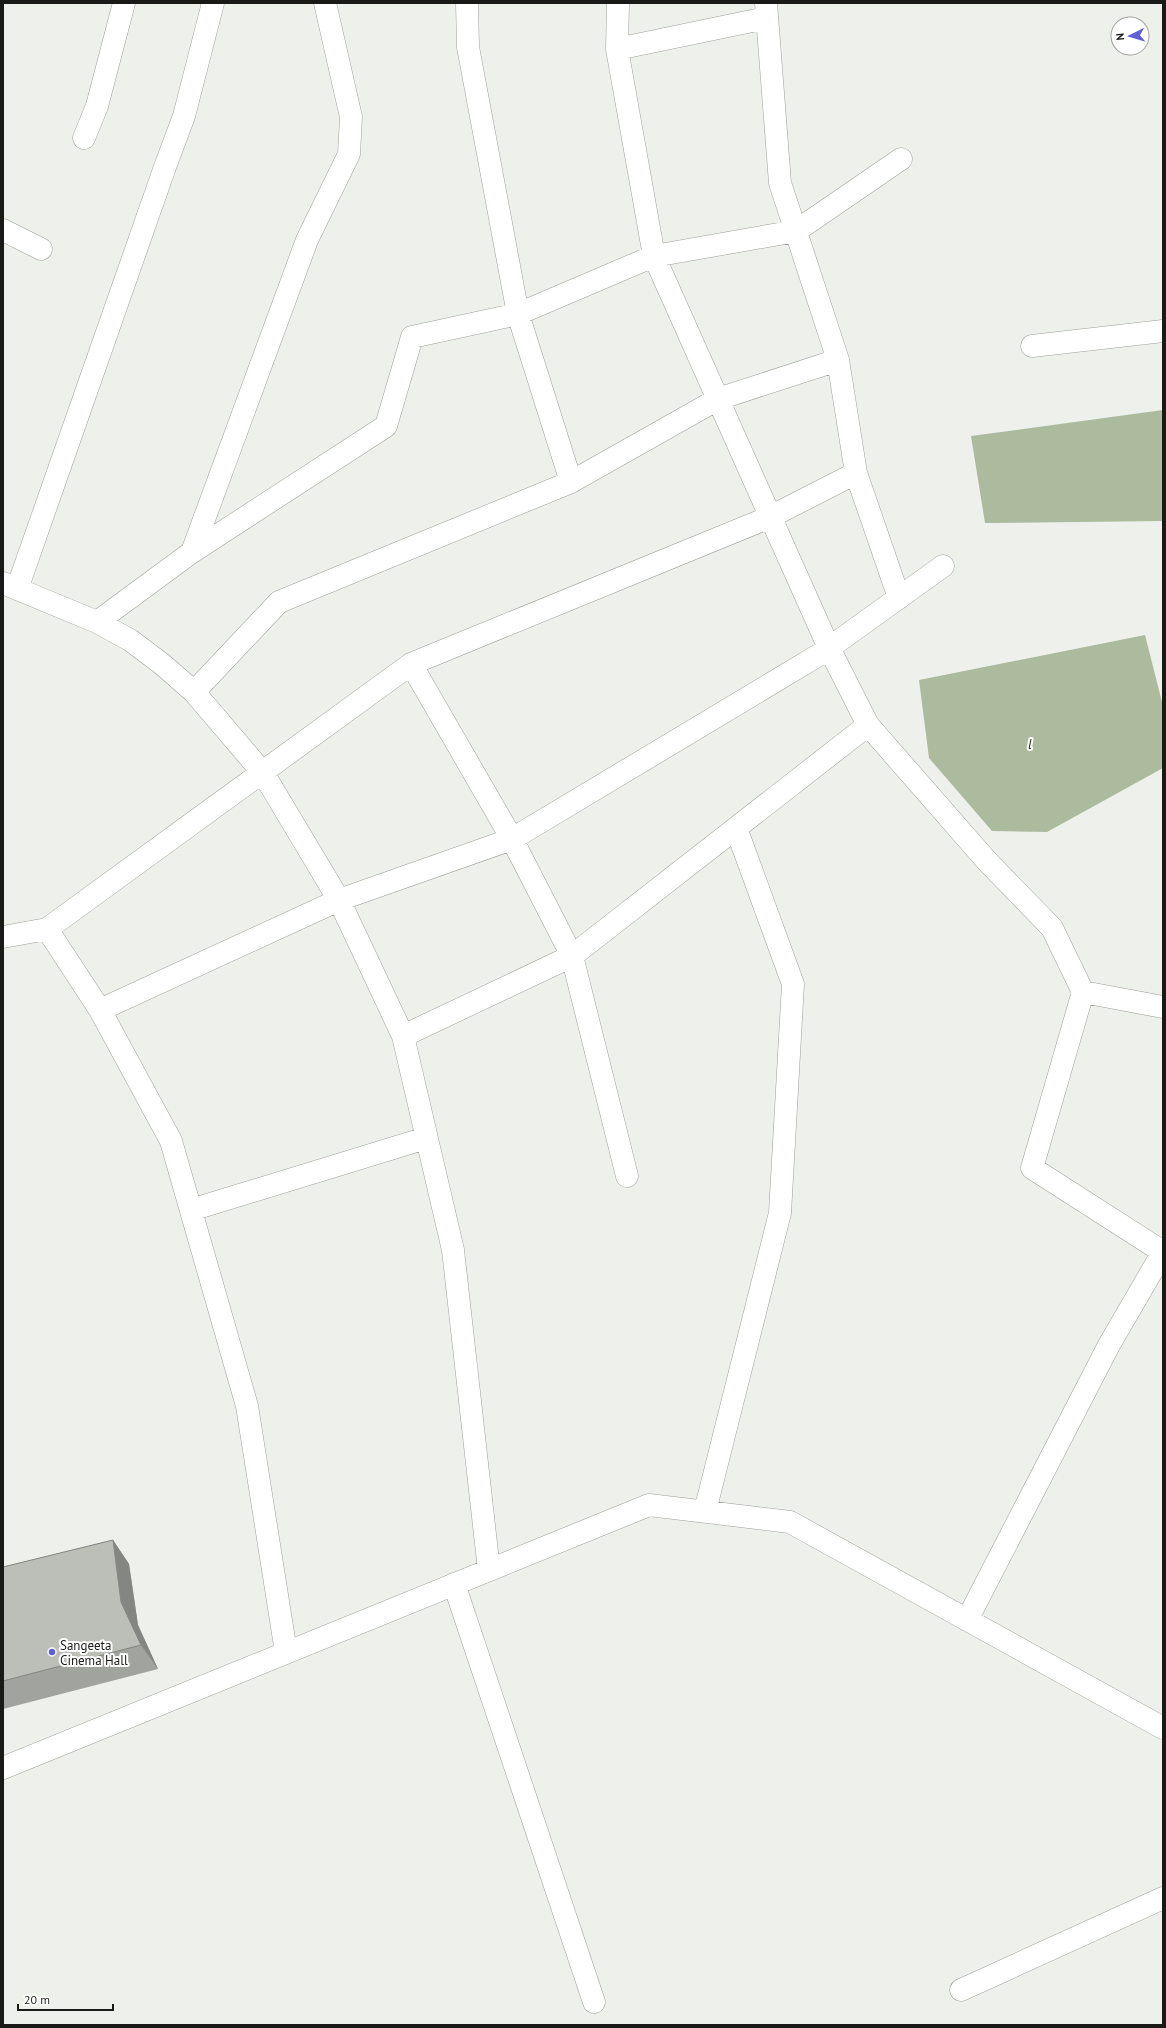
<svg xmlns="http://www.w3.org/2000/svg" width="1166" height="2028" viewBox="0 0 1166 2028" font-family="'PT Sans',sans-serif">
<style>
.water{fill:#acba9d}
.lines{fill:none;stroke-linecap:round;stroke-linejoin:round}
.minor-casing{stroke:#9da09a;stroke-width:23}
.minor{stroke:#fff;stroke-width:22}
.wall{fill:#a1a49e}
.shaded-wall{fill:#838681}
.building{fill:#bbbfb8;stroke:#838681}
.poi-dot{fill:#5f60d8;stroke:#fff;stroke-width:1.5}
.labels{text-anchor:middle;stroke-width:4;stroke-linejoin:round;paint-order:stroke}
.poi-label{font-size:13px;fill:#191a18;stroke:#fff;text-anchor:start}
.water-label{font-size:14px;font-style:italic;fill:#203101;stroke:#fff}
</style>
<rect width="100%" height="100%" fill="#eef1eb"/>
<path class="water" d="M1163 410V521L985 523 971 436Z
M1145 635 1163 706V768L1047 832 992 831 929 758 919 680Z"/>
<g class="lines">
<g class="minor-casing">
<path id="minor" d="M467 3 468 47 518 314 571 482
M618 3 617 49 654 256 829 648 868 725 986 860 1052 928 1083 992
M766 3 780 183 838 360 856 473 899 598
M617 49 766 18
M84 138 97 106 124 3
M3 230 41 249
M1032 346 1163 331
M192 552 307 240 349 154 351 117 325 3
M3 583 97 622 130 640 162 664 194 692 263 773 339 900 403 1036 453 1250 489 1570
M17 589 165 167 184 116 213 3
M97 622 192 552 386 426 412 337 518 314 654 256 796 231 901 159
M411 664 512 839 572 956 627 1176
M194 692 279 602 571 482 718 399 838 360
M47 929 100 1010 171 1141 247 1406 286 1652
M3 937 47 929 411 664 770 517 856 473
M100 1010 339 900 512 839 822 653 943 566
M403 1036 572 956 868 725
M191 1210 426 1138
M705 1511 780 1213 793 984 736 828
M454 1584 594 2002
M967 1620 1109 1345 1163 1252 1032 1168 1083 992 1163 1007
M3 1768 649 1505 790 1522 1163 1728
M961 1990 1163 1898"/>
</g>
<use href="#minor" class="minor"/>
</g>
<path class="wall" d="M113 1540 129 1564 138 1625 158 1669 3 1709V1567Z"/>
<path class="shaded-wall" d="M113 1540 129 1564 138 1625 158 1669 141 1645 121 1602Z"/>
<path class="building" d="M113 1540 121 1602 141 1645 3 1681V1567Z"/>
<circle class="poi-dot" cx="52" cy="1652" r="4"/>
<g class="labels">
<g class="poi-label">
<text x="60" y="1650">Sangeeta<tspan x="60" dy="15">Cinema Hall</tspan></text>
</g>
<g class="water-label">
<text x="1030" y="749">l</text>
</g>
</g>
<rect width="1166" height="2028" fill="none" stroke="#191a18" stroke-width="8"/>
<g transform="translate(1130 36) rotate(265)"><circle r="19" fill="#ffffff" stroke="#a3a3a3"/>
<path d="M0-3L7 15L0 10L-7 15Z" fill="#5f60d8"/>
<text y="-6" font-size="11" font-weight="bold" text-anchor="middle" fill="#191a18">N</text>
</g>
<path d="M18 2004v6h95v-6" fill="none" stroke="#191a18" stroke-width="2"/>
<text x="24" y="2004" font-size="12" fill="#191a18" stroke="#ffffff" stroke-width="3" paint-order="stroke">20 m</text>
</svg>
